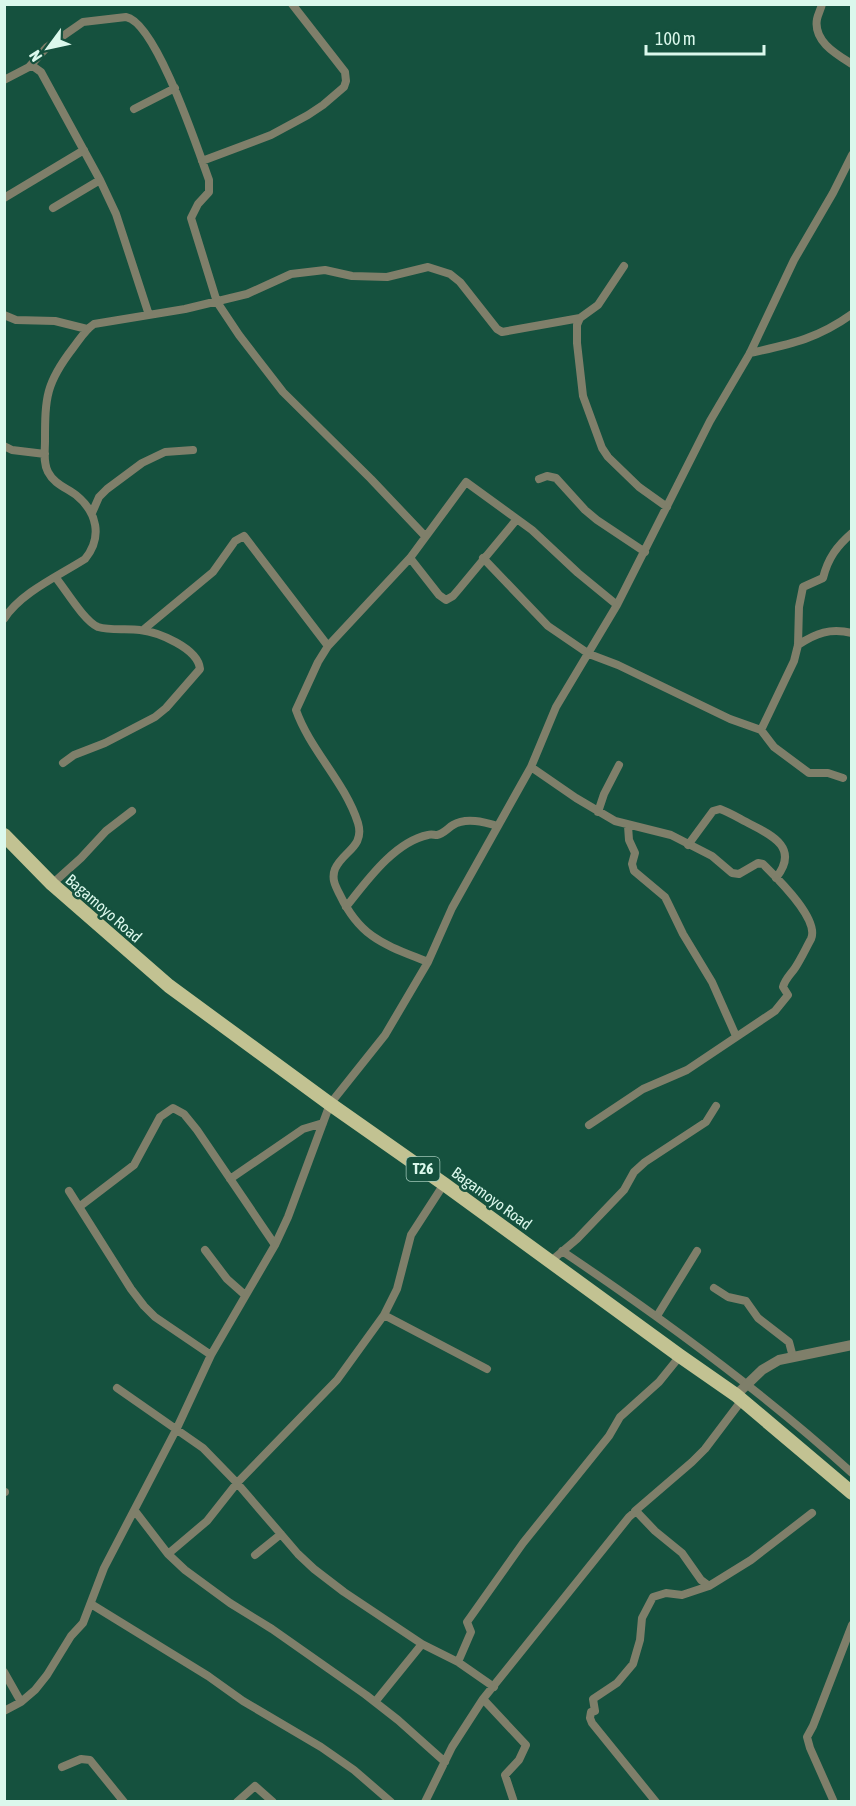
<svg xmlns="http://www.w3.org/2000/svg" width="856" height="1806" viewBox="0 0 856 1806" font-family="'Asap Condensed',sans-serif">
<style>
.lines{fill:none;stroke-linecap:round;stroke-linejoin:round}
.minor{stroke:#7f7f6a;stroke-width:8}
.tertiary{stroke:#7f7f6a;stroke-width:10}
.trunk{stroke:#c2c292;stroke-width:14}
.labels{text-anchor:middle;stroke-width:5;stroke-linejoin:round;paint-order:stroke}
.shield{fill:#15513e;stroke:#a0c6b8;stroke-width:1.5}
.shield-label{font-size:15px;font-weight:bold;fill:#dbf8ec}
.street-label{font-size:16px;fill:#dbf8ec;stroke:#15513e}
</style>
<rect width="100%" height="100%" fill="#15513e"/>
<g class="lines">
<path class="minor" d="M822 4C821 9 818 14 817 19 813 41 836 54 852 64
M29 67 47 47 83 22 126 17C156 22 198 150 209 180V192L198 204 191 218 217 302 239 335 283 392 371 479 425 536
M4 80 29 67H34L41 72 100 180 116 214 149 315
M134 109 175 88
M202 161 271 135 308 115 323 105 344 87 346 81 345 72 292 4
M4 198 84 150
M53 208 100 180
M624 266 598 305 580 318 577 325V343L583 396 602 448 608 457 639 487 667 507
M4 315 16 320 55 321 87 329
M750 353C791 344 817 339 852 314
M4 446 12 450 45 454
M539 479 547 476 556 478 585 510 597 520 645 552
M92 513 99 497 107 489 142 463 165 452 193 450
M410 558 439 595 446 600 453 596 459 589 517 519
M483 558 548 626 589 654 618 665 730 719 761 730 774 747 809 773H828L843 778
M56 578C66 590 84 621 98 627 111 631 127 628 140 630 158 632 198 648 200 669L166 708 155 717 105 743 74 755 63 763
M4 619C20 593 60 575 85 559 103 537 97 512 76 495 67 488 54 484 48 472 43 463 45 451 45 441 45 397 46 383 73 348 80 339 85 330 94 324L185 309 247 294 291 274 325 270 352 276 387 277 428 267 450 274 460 282 497 329 502 332 580 318
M143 630 213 572 235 541 244 536 328 646
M798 645C816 633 830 628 852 633
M761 730 794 661 798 645 799 607 803 587 823 578C828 558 837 546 852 533
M531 767 576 798 615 821 671 835 712 856 732 873 739 874 758 863 763 864C777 878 820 919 811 939 806 948 801 959 795 968 791 974 785 979 783 987L788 995 775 1011 687 1070 643 1089 589 1125
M598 812 604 794 619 765
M628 826 629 840 635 853 632 864 634 871 665 897 668 903 683 934 712 982 736 1036
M688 845 713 811 720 809C731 813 740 819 750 824 774 836 799 849 776 878
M52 884 81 858 106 831 132 811
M346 907C366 882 394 842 428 835 431 834 434 835 437 835 443 834 448 828 453 825 466 817 484 822 498 826
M428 962C386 945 361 939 340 895 336 887 331 879 335 869 343 851 365 847 358 823 345 782 310 750 296 710L318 662 328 646 410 558 466 482 532 530 578 573 617 605
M230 1179 303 1129 323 1123
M69 1191 131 1289 144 1306 155 1317 211 1355
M79 1207 134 1165 160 1117 173 1108 184 1114 197 1130 275 1245
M205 1250 227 1279 245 1295
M562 1251C663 1319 762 1391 852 1473
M551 1261 577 1239 624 1190 634 1172 645 1162 706 1122 716 1106
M714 1288 728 1297 746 1301 758 1318 789 1342 793 1357
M384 1315 487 1369
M657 1316 697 1251
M117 1388 203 1448 237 1483 298 1554 314 1569 344 1592 422 1644 458 1662 494 1687
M4 1492H5
M135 1511 168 1554 185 1570 230 1603 272 1629 366 1695 398 1720 445 1762
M635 1511 692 1462 705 1449 742 1400
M168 1554 207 1521 237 1483 337 1380 384 1315 397 1289 411 1235 444 1184
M255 1555 281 1534
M709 1586 751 1560 812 1513
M91 1604 208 1676 243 1701 321 1747 354 1770 391 1802
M458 1662 471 1632 467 1622 523 1543 609 1436 620 1417 659 1382 680 1356
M4 1672 21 1702
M483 1699 526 1745 519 1760 505 1775 514 1802
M375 1702 422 1644
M4 1711 21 1702 35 1690 47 1675 71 1636 83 1623 104 1568 177 1428 211 1355 275 1245 288 1217 330 1104 385 1035 428 962 452 908 531 767 556 707 617 605 710 421 750 353 794 260 833 193 852 155
M62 1767 81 1759 90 1760 124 1802
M237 1802 255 1786 273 1802
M425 1802 452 1747 483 1699 629 1517 636 1511 655 1531 682 1553 701 1580 709 1586 682 1595 666 1593 653 1597 642 1618 640 1640 633 1664 617 1683 593 1699 595 1711 591 1712 590 1718 592 1723 656 1802
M834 1802 810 1748 807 1737 813 1726 852 1625"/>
<path class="tertiary" d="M736 1395 762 1370 779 1360 852 1345"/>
<path class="trunk" d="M4 835 52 884 169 986 330 1104 444 1184 680 1356 736 1395 852 1493"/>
</g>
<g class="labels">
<rect class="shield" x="406.5" y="1157" width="33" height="24" rx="4.5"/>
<g class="shield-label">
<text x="423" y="1174">T26</text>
</g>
<g class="street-label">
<text transform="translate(104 908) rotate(41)" y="6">Bagamoyo Road</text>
<text transform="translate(492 1198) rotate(36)" y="6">Bagamoyo Road</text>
</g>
</g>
<rect width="856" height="1806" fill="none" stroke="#dbf8ec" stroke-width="12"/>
<g transform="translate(48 48) rotate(237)" stroke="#15513e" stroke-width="4.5" paint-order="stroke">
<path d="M0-4.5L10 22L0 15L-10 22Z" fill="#dbf8ec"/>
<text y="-9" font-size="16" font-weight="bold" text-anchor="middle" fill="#dbf8ec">N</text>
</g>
<path d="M646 45v9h118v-9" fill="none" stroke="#dbf8ec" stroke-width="3"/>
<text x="655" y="45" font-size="18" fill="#dbf8ec" stroke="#15513e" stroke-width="4.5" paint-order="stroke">100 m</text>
</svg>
